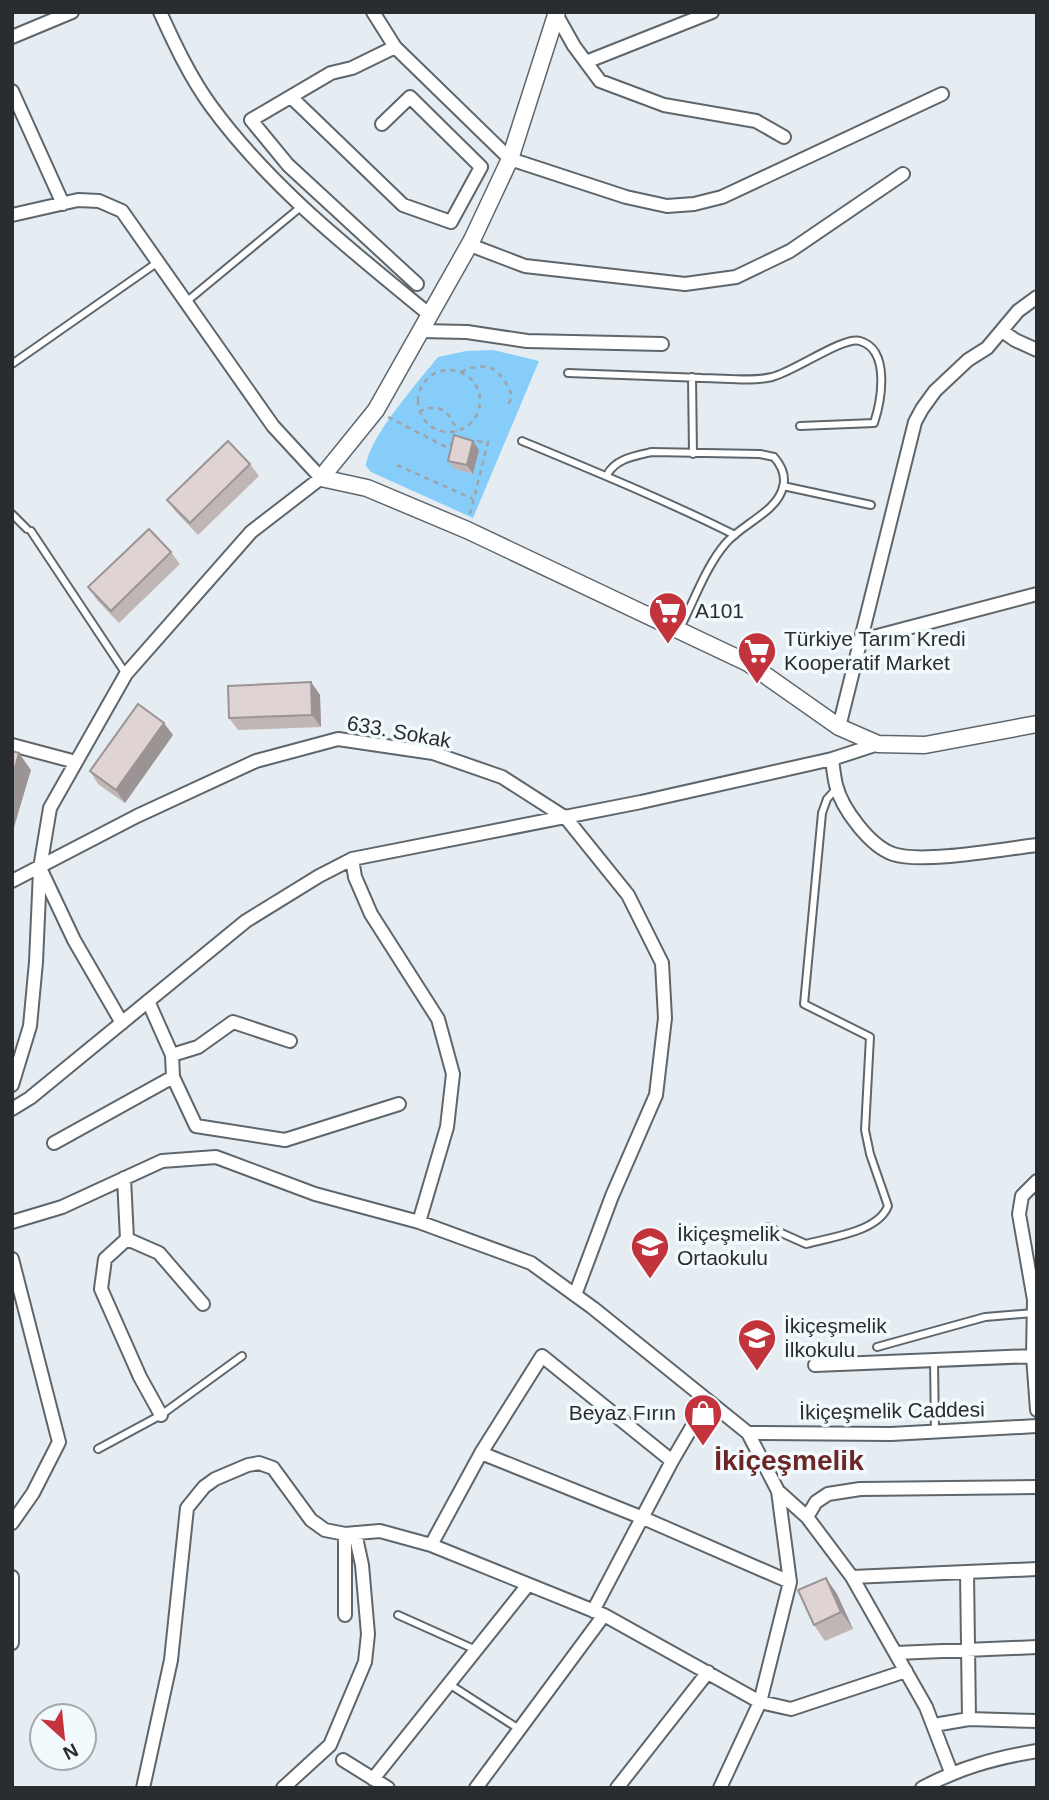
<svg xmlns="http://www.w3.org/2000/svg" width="1049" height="1800" viewBox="0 0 1049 1800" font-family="Helvetica,sans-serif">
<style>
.green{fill:#86cdf9}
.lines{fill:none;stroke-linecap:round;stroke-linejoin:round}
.service-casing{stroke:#5f666b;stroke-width:10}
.minor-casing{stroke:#5f666b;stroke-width:16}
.tertiary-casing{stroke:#5f666b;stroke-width:19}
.path{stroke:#9da3a7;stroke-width:2.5;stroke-dasharray:5 5;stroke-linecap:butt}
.service{stroke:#fff;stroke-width:6}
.minor{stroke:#fff;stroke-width:12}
.tertiary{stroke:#fff;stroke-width:16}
.wall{fill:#c0b6b5}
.shaded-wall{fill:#9c9494}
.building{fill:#dfd4d3;stroke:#9c9494;stroke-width:2}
.labels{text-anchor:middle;stroke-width:7;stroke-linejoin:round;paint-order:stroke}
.poi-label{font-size:21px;fill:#2a2d2f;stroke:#f3fafe;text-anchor:start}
.street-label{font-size:21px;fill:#2a2d2f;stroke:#f3fafe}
.district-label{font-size:28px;font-weight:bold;fill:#6b2626;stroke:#f3fafe}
</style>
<rect width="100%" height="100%" fill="#e5edf2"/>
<path class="green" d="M493 350 539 361 473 518 371 472 366 466C369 437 419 381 438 357L466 351Z"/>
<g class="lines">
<g class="service-casing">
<path id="service" d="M186 302 302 206
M12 364 158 262
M568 373C613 375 658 376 702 378 725 378 750 382 772 377 794 372 843 336 860 341 891 350 881 402 874 423L800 426
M692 377 693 454
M522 441C594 471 665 500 735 535
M607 475C615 459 634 456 652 452L760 454 774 457C781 465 786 476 783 487 777 512 742 524 726 543 706 566 694 601 680 628
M783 486 871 505
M12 514 27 529
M31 531 126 674
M768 1227 806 1244C831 1237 878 1232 888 1206L870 1154 865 1130 870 1037 804 1004 822 813 827 799 837 788
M877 1347 985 1317 1033 1313
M934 1360 935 1432
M98 1449 161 1415 242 1356
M398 1615 476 1650
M449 1684 519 1729"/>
</g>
<g class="minor-casing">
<path id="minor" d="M160 12C175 45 190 77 211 106 271 188 352 251 430 315
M373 12 395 47 510 159 626 197 667 206 694 204 722 197 942 94
M556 14 574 46 600 81 664 105 756 121 784 137
M12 37 72 12
M395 47 352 68 331 73 251 120 288 165 417 284
M586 62 712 12
M12 91 63 204
M291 97 403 205 451 222 481 167 410 97 382 124
M12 215 78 200 99 201 122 211 273 426 321 478 251 532 126 674 50 808 40 868 74 940 122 1023
M470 245 525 266 685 284 736 277 790 251 903 174
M421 331 467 332 527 341 662 344
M1002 331 1015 340 1037 350
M862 640 1037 594
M839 727 915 422 922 409 935 391 968 360 987 348 1018 311 1037 297
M12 745 76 762
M832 759C833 767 834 777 836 785 842 809 870 846 893 854 922 864 1003 849 1037 845
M12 881 137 816 256 761 338 739 433 753 502 777 566 818 628 895 662 963 665 1018 656 1095 612 1196 575 1295
M148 1001 172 1055 173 1077 196 1126 285 1140 399 1104
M172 1055 198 1047 233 1022 290 1041
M12 1085 30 1026 36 962 40 871
M12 1109 30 1098 246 921 319 876 352 859
M54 1143 173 1077
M124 1178 127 1239 105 1259 101 1289 140 1377 161 1415
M1037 1181 1022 1196 1019 1214 1034 1300 1033 1356 1037 1410
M12 1222 62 1207 162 1161 216 1157 315 1194 419 1222 531 1263 593 1308 748 1433 778 1491 790 1582 760 1702 720 1788
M419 1222 447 1127 453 1074 438 1019 371 914 355 877 352 859 641 802 832 759 878 744
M127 1239 159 1253 203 1304
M12 1259 59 1442 33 1493 12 1523
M815 1365 1033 1356
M748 1433 891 1434 1037 1426
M481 1453 643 1518 790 1582
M778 1491 807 1517 852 1577 926 1707 951 1772
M807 1517 816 1502 828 1494 860 1489 1037 1487
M345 1534V1615
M431 1545 481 1453 542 1356 672 1461
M967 1572 969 1719
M12 1577V1643
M852 1577 1037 1569
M593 1611 672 1461 707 1401
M896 1653 1037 1647
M934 1725 969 1719 1037 1721
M343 1760 388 1788
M373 1779 527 1586
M143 1788 171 1660 187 1508 204 1487 215 1479 248 1465 259 1463 273 1468 311 1520 325 1530 345 1534 380 1531 431 1545 604 1615 760 1702 791 1709 906 1671
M283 1788 330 1745 365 1662 368 1634 362 1565 355 1533
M476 1788 604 1615
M617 1788 708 1672
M922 1788C959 1768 995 1758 1037 1751"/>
</g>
<g class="tertiary-casing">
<path id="tertiary" d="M557 12 510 159 472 240 376 410 321 478 367 488 467 530 748 663 839 727 878 744 925 745 1037 724"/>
</g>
<path class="path" d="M418 401a31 31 0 1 1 62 0a31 31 0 1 1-62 0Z
M461 372C489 359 502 370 512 396L507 408
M419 412C439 401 450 412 457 431
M388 417 446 447 454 443
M397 465 473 499
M470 514 488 442 471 441"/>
<use href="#service" class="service"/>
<use href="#minor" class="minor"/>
<use href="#tertiary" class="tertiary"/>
</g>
<path class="wall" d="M479 450 473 474 454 469 448 461Z
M250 464 259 476 198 535 176 512 167 500Z
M171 552 180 564 119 623 97 600 88 587Z
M311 682 320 695 321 727 238 730 229 718Z
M173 735 125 803 98 784 90 771Z
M826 1578 837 1594 853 1629 825 1641 814 1625Z"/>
<path class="shaded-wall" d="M473 441 479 450 473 474 467 465Z
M311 682 320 695 321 727 312 715Z
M164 723 173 735 125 803 116 790Z
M19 753 31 770 12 834V778Z
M826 1578 837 1594 853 1629 841 1612Z"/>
<path class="building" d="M454 435 473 441 467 465 448 461Z
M228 441 250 464 190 523 167 500Z
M149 529 171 552 111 611 88 587Z
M311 682 312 715 229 718 228 686Z
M138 704 164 723 116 790 90 771Z
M12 751 19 753 12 778Z
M826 1578 841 1612 814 1625 798 1590Z"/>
<defs>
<g id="supermarket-pin" transform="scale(2.0125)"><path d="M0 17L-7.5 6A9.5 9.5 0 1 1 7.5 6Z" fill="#c3333c" stroke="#f3fafe"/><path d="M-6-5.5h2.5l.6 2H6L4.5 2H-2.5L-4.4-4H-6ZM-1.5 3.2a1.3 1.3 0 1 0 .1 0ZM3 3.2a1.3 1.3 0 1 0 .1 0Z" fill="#fff"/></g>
<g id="school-pin" transform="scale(2.0125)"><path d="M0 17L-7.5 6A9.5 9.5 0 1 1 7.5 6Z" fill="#c3333c" stroke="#f3fafe"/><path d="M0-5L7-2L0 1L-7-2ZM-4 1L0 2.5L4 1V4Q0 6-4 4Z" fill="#fff"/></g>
<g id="shop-pin" transform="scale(2.0125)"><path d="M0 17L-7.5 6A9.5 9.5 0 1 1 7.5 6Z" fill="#c3333c" stroke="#f3fafe"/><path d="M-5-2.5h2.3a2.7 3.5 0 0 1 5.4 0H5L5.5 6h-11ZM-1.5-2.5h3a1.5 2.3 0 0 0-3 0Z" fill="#fff"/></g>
</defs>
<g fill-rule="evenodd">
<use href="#supermarket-pin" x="668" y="611"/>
<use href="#supermarket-pin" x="757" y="651"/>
<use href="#school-pin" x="650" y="1246"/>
<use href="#school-pin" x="757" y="1338"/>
<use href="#shop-pin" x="703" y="1413"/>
</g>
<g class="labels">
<g class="poi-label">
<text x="695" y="618">A101</text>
<text x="784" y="646">Türkiye Tarım Kredi<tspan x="784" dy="24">Kooperatif Market</tspan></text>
<text x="677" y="1241">İkiçeşmelik<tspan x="677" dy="24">Ortaokulu</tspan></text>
<text x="784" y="1333">İkiçeşmelik<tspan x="784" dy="24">İlkokulu</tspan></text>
<text x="676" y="1420" text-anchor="end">Beyaz Fırın</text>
</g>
<g class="street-label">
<text transform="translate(399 732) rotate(10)" y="7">633. Sokak</text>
<text transform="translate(892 1411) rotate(-1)" y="7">İkiçeşmelik Caddesi</text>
</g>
<g class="district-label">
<text x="789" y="1470">İkiçeşmelik</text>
</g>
</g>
<rect width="1049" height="1800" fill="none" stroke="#2a2d2f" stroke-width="28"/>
<g transform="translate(63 1737) rotate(153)"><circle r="33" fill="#f3fafe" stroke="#a3a8ab" stroke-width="2"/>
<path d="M0-5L12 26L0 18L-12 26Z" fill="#c3333c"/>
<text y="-10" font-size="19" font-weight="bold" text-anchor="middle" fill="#2a2d2f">N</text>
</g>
</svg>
